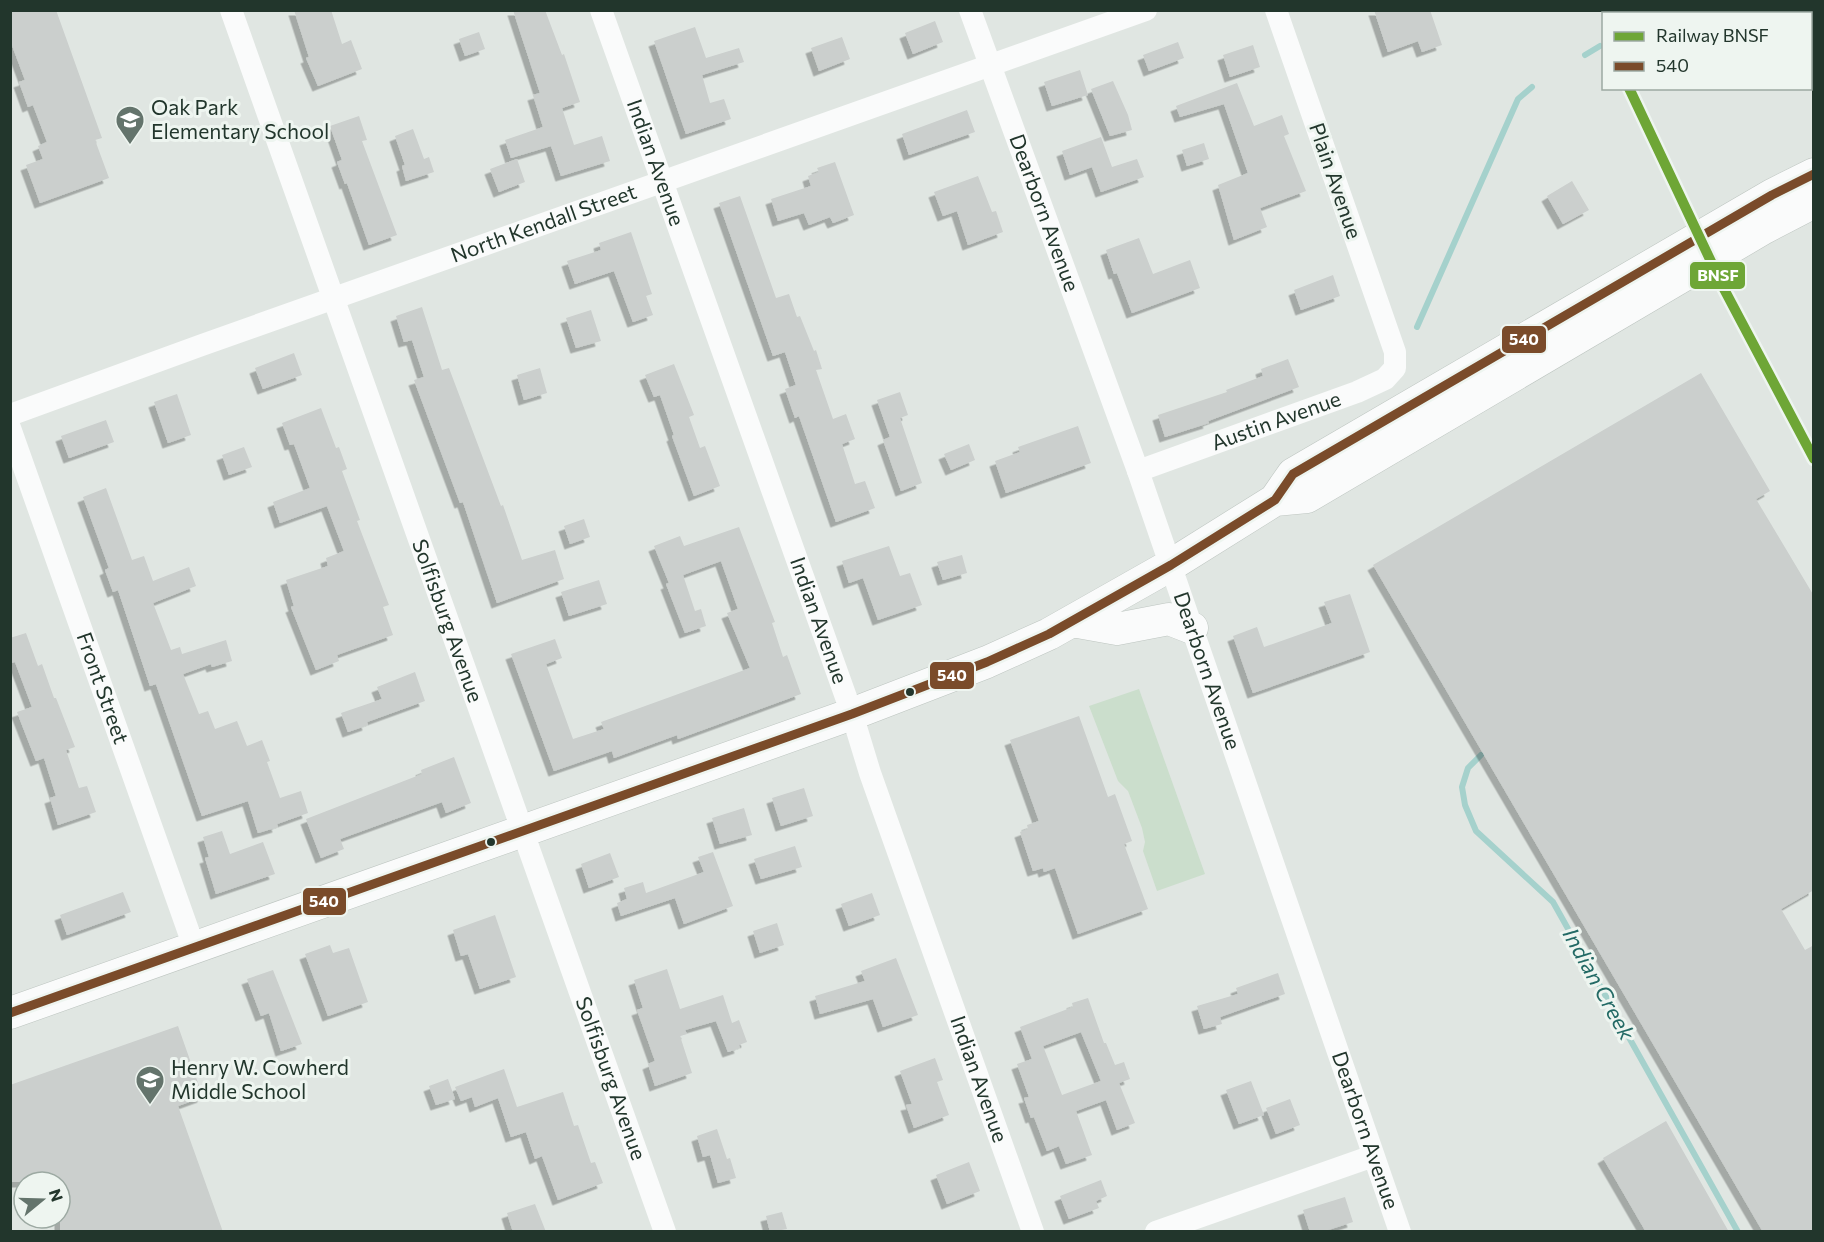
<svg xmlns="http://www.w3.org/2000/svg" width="1824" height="1242" viewBox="0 0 1824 1242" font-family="Commissioner,sans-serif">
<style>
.green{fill:#cbdecc}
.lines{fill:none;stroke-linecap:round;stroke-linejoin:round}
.stream{stroke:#a5d1cc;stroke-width:6}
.building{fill:#cbcfcd;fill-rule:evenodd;filter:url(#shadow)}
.secondary-casing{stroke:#bdc5c0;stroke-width:33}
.minor{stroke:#fafbfb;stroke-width:22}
.secondary{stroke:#fafbfb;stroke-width:32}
.bus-1-casing{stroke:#eef5f0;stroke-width:14}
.bus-1{stroke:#7a4b2a;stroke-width:9}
.rail-1-casing{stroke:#eef5f0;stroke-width:15}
.rail-1{stroke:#6ea636;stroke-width:10}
.bus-dot{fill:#22362c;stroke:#eef5f0;stroke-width:2}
.labels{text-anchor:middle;stroke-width:6;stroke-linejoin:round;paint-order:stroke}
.poi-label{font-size:21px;fill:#22362c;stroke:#eef5f0;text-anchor:start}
.street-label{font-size:21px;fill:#22362c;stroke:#eef5f0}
.water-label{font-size:22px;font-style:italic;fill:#236a65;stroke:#eef5f0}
.line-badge{stroke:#eef5f0;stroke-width:2}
.badge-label{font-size:16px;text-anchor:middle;font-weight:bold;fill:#fff}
</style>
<defs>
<filter id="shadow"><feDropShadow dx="-5.5" dy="5.5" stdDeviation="0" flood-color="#0004"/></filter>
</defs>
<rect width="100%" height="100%" fill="#e0e6e2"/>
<path class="green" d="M1139 689 1205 874 1157 891 1143 851 1145 842 1142 828 1128 791 1118 781 1089 706Z"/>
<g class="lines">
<path class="stream" d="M1641 14 1643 10
M1585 55 1600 46
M1417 327 1518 99 1532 87
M1481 755 1468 768 1462 787 1465 805 1476 831 1553 902 1738 1232"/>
</g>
<path class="building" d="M10 10H56L102 138 95 140 109 178 40 203 26 165 43 159 38 146 47 142 33 105 28 107 19 82 25 80 10 40Z
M294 10H331L342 44 351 40 362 69 318 86 306 58 309 57Z
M513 10H545L562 55 564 54 580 102 562 108 574 145 602 136 610 161 561 176 551 146 511 158 505 140 543 127 533 95 540 93Z
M1374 10H1430L1442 45 1422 52 1418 41 1388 52Z
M935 21 943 42 913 54 905 33Z
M695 27 706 58 739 48 744 62 702 75 710 103 724 99 731 119 686 134 654 41Z
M479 32 485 49 465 56 459 39Z
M842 37 850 59 819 71 811 48Z
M1178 42 1184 58 1149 71 1143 55Z
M1253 45 1260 67 1230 77 1223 55Z
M1080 70 1088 95 1052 106 1044 82Z
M1113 81 1128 115 1132 130 1110 136 1091 89Z
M1237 83 1254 126 1282 115 1289 134 1284 136 1306 191 1260 208 1267 227 1234 240 1218 185 1248 173 1224 104 1180 117 1176 106Z
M967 110 975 132 909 155 902 134Z
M359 116 367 140 362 141 397 235 369 245 347 183 345 184 337 162 342 160 330 126Z
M413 129 424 159 429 157 434 172 406 181 402 166 405 165 395 136Z
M1101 137 1112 167 1137 159 1144 177 1101 192 1092 167 1070 175 1062 151Z
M1204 143 1209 159 1187 166 1182 150Z
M517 159 525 182 499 192 490 169Z
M835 162 854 215 833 223 830 217 809 225 804 213 778 221 771 199 811 186 808 176 819 172 817 168Z
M978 176 992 212 996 211 1003 232 968 245 957 211 943 216 934 192Z
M1572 181 1589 210 1563 224 1547 196Z
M740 196 776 298 789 294 797 317 800 316 814 351 816 350 822 369 816 370 833 419 846 414 855 439 842 444 855 484 865 481 875 508 836 522 799 416 795 418 785 389 796 385 785 352 773 356 719 203Z
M631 232 652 294 646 296 653 315 633 322 614 271 575 284 567 261 601 250 599 243Z
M1139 238 1153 274 1190 260 1200 288 1132 313 1117 273 1114 274 1106 250Z
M1333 275 1340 296 1301 310 1294 290Z
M422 307 442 370 449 368 501 506 503 505 522 560 555 550 564 579 497 603 463 502 460 503 414 380 424 377 412 340 404 342 396 316Z
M591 310 601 341 576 348 566 318Z
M294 353 302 375 263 389 255 368Z
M1288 359 1299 387 1208 421 1209 423 1165 437 1158 415 1227 392 1226 390 1263 376 1261 369Z
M674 364 694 415 689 417 700 448 705 446 720 486 694 496 672 436 674 435 660 395 654 397 645 375Z
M540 368 547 393 524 400 517 375Z
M1701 373 1770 491 1756 499 1814 596V890L1781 909 1805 950 1814 945V1232H1763L1373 565Z
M900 392 908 415 900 418 922 483 901 491 883 440 890 437 877 400Z
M177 394 191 435 168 443 154 402Z
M321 408 336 448 339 447 347 469 342 471 360 520 357 521 389 605 383 607 393 635 337 655 339 661 316 670 291 607 294 606 286 580 328 566 326 558 344 551 327 506 280 523 273 502 310 488 294 444 290 445 282 423Z
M106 420 114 442 69 458 61 436Z
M1078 426 1091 463 1006 493 995 461 1020 452 1018 447Z
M969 444 975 460 951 470 944 454Z
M244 447 252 467 229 475 222 455Z
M106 488 132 560 144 556 153 581 189 567 196 586 153 603 171 650 180 647 182 654 226 640 232 661 212 667 211 664 183 674 199 714 208 711 215 729 237 721 247 746 262 740 270 761 267 762 280 798 301 791 308 813 277 824 278 827 258 833 248 801 202 816 156 684 150 686 118 590 113 592 105 570 109 568 83 497Z
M584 519 590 537 570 544 564 526Z
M739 527 775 622 772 623 783 657 787 655 801 694 678 739 677 735 614 758 612 751 554 771 511 654 555 639 562 658 546 664 573 739 604 729 601 722 750 668 727 613 738 609 721 561 683 575 695 611 701 609 706 626 685 633 666 584 669 583 654 546 680 536 684 546Z
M889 546 900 576 910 573 922 605 878 620 863 578 849 583 842 561Z
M962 555 967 573 943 580 937 562Z
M599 580 607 604 569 616 561 592Z
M1350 594 1370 652 1253 693 1233 636 1257 627 1264 647 1332 623 1324 602Z
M26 633 38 666 42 664 54 698H56L75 747 66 750 79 788 87 786 96 812 58 825 50 798 56 796 44 758 36 761 17 712 32 707 15 662 10 663V638Z
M415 672 425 701 367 722 368 725 348 732 341 713 382 699 377 687Z
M1079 716 1108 797 1115 794 1132 841 1124 844 1148 909 1078 934 1055 868 1044 872 1043 868 1033 871 1020 832 1028 829 1027 825 1039 821 1010 740Z
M454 757 471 803 446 813 442 802 340 839 344 849 321 858 306 819 422 774 421 770Z
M804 788 813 816 781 826 772 798Z
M744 808 752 835 720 844 712 818Z
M222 831 230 854 263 842 275 874 216 894 205 858 209 857 203 837Z
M795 846 802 867 761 879 754 859Z
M713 852 733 906 684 924 675 898 621 916 617 903 627 899 624 888 643 882 646 893 704 872 698 857Z
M610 853 619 877 589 888 581 864Z
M123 892 131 912 67 935 60 915Z
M872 893 880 915 849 926 841 904Z
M495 915 516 977 480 989 468 954 461 956 453 930Z
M777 923 784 945 760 953 753 931Z
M330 945 333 953 349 948 368 1002 328 1016 305 954Z
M896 958 918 1015 883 1027 873 999 820 1014 815 996 865 981 861 971Z
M667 969 680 1009 723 995 732 1023 739 1020 747 1042 739 1045 740 1048 728 1052 716 1021 685 1030 687 1034 680 1036 692 1073 655 1086 648 1064 655 1061 637 1010 643 1008 634 980Z
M273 970 302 1044 281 1051 269 1013 261 1016 247 979Z
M1278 973 1285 994 1220 1017 1222 1024 1204 1029 1197 1006 1238 994 1236 988Z
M1088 998 1104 1043H1106L1115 1065 1124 1062 1130 1079 1119 1083 1135 1123 1117 1130 1106 1100 1076 1111 1092 1155 1066 1164 1059 1146 1047 1151 1034 1117 1031 1118 1024 1098 1029 1097 1017 1064 1032 1059 1020 1027 1073 1007 1072 1003ZM1081 1032 1101 1081 1062 1095 1043 1046Z
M178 1026 203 1097 178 1106 223 1232H60V1182H10V1085Z
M935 1058 943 1080 937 1082 949 1115 914 1128 906 1105 912 1104 900 1071Z
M504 1069 517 1107 563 1092 574 1126 578 1125 591 1163 595 1162 603 1183 558 1200 542 1156 535 1159 526 1132 511 1137 498 1098 475 1107 472 1097 461 1101 455 1087Z
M448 1079 455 1099 436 1105 429 1086Z
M1251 1081 1264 1115 1239 1124 1226 1090Z
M1290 1099 1300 1125 1276 1134 1266 1108Z
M1666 1121 1729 1232H1646L1603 1158Z
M717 1129 727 1159 730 1158 736 1178 718 1183 710 1155 703 1157 697 1136Z
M969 1162 980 1191 947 1204 936 1175Z
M1101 1180 1107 1196 1096 1201 1099 1208 1069 1219 1060 1196Z
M1345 1197 1353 1222 1322 1232H1310L1303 1210Z
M535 1204 546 1232H513L507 1213Z
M782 1212 787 1229 770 1232 766 1216Z"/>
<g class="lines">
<g class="secondary-casing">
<path id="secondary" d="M1275 500 1307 497 1764 228 1814 202
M1072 621 1117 629 1169 619 1192 628
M10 1013 852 714 987 662 1049 634 1171 565 1275 500 1293 474 1772 195 1814 174"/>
</g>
<g class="minor">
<path id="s1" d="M231 10C373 418 521 824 665 1232"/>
<path id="s2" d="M601 10 852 714 870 773 1033 1232"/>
<path id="s3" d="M970 10 1138 471 1400 1232"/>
<path id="s4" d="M10 415 202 345 1146 10"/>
<path id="s5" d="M10 428 194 947"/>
<path id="s6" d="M1138 471 1357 392 1385 379 1395 368V352L1276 10"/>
<path d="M1156 1232 1373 1156"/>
</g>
<use href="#secondary" class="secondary"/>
<g class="bus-1-casing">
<path id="bus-1" d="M10 1013 852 714 987 662 1049 634 1171 565 1275 500 1293 474 1772 195 1814 174"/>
</g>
<use href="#bus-1" class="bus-1"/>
<g class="rail-1-casing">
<path id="rail-1" d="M1629 88 1724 289 1814 459"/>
</g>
<use href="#rail-1" class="rail-1"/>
</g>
<defs>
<g id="school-pin" transform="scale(1.5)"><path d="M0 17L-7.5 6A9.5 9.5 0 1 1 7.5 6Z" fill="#64746c" stroke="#eef5f0"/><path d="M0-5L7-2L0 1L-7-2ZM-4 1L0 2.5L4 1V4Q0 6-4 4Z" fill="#fff"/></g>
</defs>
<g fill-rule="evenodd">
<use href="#school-pin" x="130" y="120"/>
<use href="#school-pin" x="150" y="1080"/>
</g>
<g class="bus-dot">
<circle cx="910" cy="692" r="5"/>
<circle cx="491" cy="842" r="5"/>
</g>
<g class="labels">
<g class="poi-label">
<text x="151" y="115">Oak Park<tspan x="151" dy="24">Elementary School</tspan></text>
<text x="171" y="1075">Henry W. Cowherd<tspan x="171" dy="24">Middle School</tspan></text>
</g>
<g class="street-label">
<text dy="7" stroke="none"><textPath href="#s2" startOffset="162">Indian Avenue</textPath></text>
<text transform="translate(1335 181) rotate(71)" y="7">Plain Avenue</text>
<text dy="7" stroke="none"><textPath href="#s3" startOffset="216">Dearborn Avenue</textPath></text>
<text dy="7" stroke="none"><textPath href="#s4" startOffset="567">North Kendall Street</textPath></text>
<text dy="7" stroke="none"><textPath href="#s6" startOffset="147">Austin Avenue</textPath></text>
<text dy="7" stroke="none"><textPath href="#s2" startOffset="648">Indian Avenue</textPath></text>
<text dy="7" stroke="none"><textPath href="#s1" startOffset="648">Solfisburg Avenue</textPath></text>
<text dy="7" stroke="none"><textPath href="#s3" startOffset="702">Dearborn Avenue</textPath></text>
<text dy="7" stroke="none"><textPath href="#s5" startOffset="276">Front Street</textPath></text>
<text dy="7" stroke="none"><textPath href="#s1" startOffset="1134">Solfisburg Avenue</textPath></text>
<text dy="7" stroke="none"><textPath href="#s2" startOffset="1134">Indian Avenue</textPath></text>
<text dy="7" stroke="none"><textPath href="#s3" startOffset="1188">Dearborn Avenue</textPath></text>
</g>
<g class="water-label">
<text transform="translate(1599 984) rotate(61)" y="8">Indian Creek</text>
</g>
</g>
<g class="line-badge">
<rect x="1689" y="261" width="57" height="29" rx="6" fill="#6ea636"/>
<rect x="1501" y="325" width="46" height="29" rx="6" fill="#7a4b2a"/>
<rect x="929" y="661" width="46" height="29" rx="6" fill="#7a4b2a"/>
<rect x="302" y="887" width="45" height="29" rx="6" fill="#7a4b2a"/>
</g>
<g class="badge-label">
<text x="1718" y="281">BNSF</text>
<text x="1524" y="345">540</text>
<text x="952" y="681">540</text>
<text x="324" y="907">540</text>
</g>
<rect width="1824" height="1242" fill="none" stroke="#22362c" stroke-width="24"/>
<rect x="1602" y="12" width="210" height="78" fill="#eef5f0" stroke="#9ca9a2" stroke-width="1.5"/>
<rect x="1614" y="32" width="30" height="9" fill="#6ea636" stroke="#9ca9a2" stroke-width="1.5"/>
<text x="1656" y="42" font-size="18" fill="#22362c">Railway BNSF</text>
<rect x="1614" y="62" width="30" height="9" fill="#7a4b2a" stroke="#9ca9a2" stroke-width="1.5"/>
<text x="1656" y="72" font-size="18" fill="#22362c">540</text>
<g transform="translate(42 1200) rotate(71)"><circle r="28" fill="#eef5f0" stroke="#9ca9a2" stroke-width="1.5"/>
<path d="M0-4.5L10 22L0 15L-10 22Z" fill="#64746c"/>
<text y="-9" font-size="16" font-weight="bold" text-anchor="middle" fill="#22362c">N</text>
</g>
</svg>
